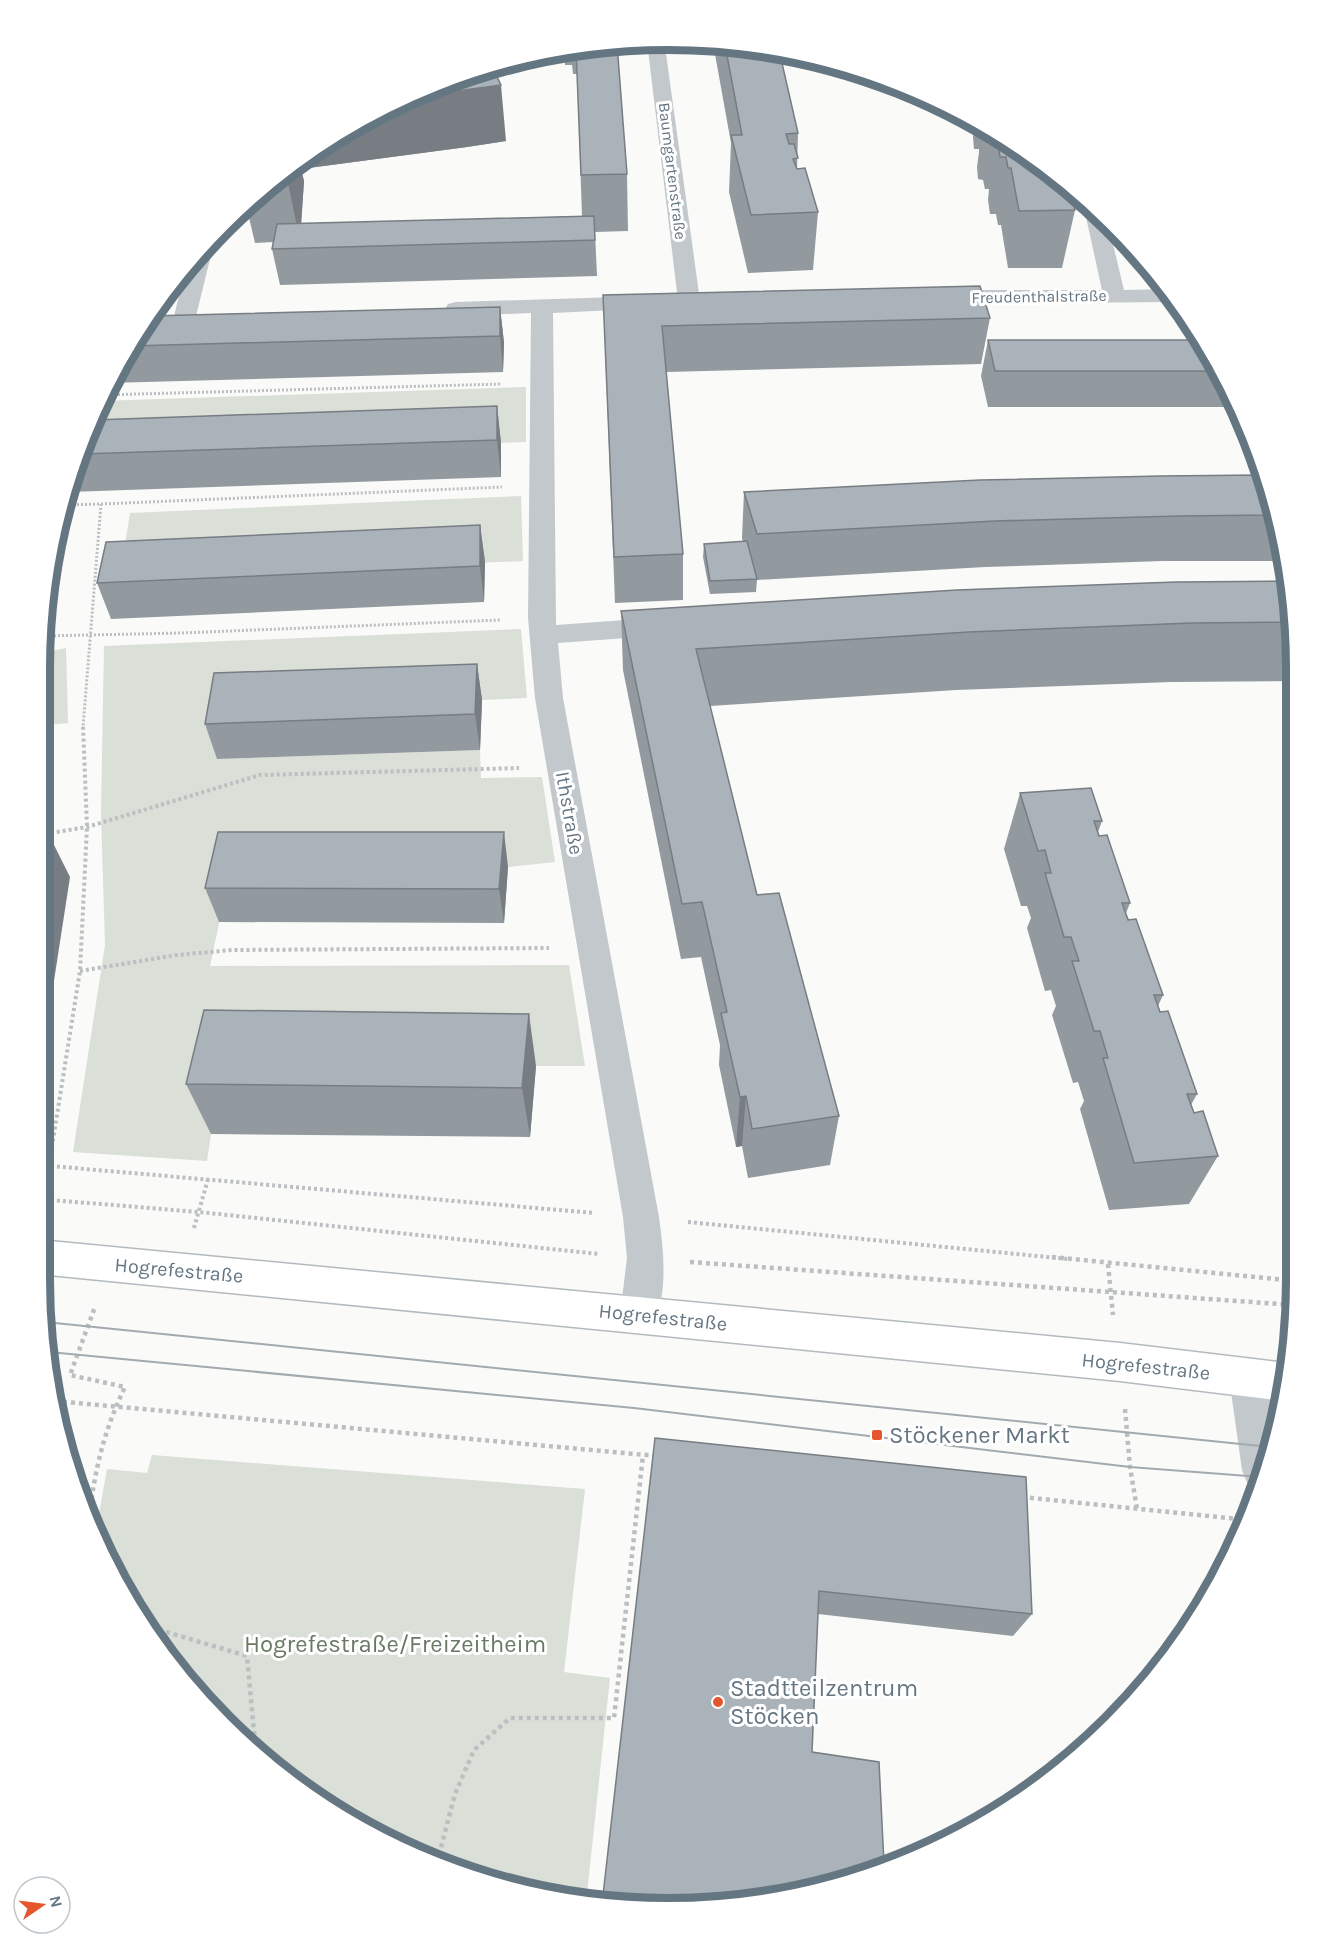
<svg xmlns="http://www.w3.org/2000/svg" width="1335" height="1947" viewBox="0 0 1335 1947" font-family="Karla,sans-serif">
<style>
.green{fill:#dadfd7}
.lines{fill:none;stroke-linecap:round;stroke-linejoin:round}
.secondary-casing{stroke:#b3babf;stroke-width:3}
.path-far2{stroke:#bbbfc2;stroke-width:3;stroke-dasharray:2 2;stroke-linecap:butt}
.path-far1{stroke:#bbbfc2;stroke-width:4;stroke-dasharray:3 3;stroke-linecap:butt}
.path{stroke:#bbbfc2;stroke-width:4.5;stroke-dasharray:4 4;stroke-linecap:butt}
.street{fill:#c3c8cc;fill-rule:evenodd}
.secondary{fill:#fff;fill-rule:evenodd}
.tram{stroke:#a2aab0;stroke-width:2}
.wall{fill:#929a9f}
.shaded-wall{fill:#777d82}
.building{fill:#aab3b9;stroke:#777d82;stroke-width:1.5}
.poi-dot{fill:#e4572e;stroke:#fff;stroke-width:2}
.labels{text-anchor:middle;stroke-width:6;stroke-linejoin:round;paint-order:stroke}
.far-street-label{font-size:16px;fill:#657683;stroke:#fff}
.street-label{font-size:20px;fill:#657683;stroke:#fff}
.near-poi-label{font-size:24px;fill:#657683;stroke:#fff;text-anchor:start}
.near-park-label{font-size:24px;fill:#687a64;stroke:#fff}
.rim{fill:none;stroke:#657683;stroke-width:8}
</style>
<rect width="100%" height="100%" fill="#fafaf8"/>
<path class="green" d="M526 387V442L81 457 100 401Z
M521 496 523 561 120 578 130 513Z
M521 629 527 698 482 700 218 759 480 750 481 778 542 777 555 862 508 867H231L210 966 569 965 585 1066H536L211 1134 207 1161 73 1152 105 945 101 813 104 646Z
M66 648 68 723 39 726 40 653Z
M152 1455 585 1489 564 1672 610 1678 586 1903 427 1860 353 1824 253 1752 145 1628 95 1536 107 1469 147 1473Z"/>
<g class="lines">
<g class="secondary-casing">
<path id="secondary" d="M39 1240 1120 1343 1286 1363 1284 1401 1120 1381 39 1274Z"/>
</g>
<path class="path-far2" d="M102 395 502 384
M101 504 502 487
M65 505 101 504 83 727
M42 636 181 633 500 620"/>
<path class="path-far1" d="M39 835 87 827 260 775 519 768
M80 971 177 955 232 950 549 948
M39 1165 594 1213
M49 1165 80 971 87 827 83 726
M39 1199 199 1212 599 1254
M688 1222 1068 1259
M194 1228 208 1179"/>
<path class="path" d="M1052 1257 1296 1281
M690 1262 1293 1305
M1108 1264 1113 1315
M55 1401 657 1456
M1125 1409 1130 1467 1137 1509
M1022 1497 1248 1520
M89 1523C93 1475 104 1430 125 1387L70 1375 95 1307
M143 1625 247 1656 256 1754
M439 1855 455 1794 474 1750 510 1718H614L643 1455
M425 1859 439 1855 440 1864"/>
<path class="street" d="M664 39 700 301 697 306 689 308 681 306 678 301 647 41Z
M1088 203 1107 219 1124 290 1169 289 1177 302 939 304 931 302 928 297 931 292 939 290H1102L1084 208Z
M207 242 213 247 196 316 193 321 185 323 177 321 174 316 187 264Z
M648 296 656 298 659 303 656 308 553 313 556 625 667 617 677 619 681 626 677 633 667 635 558 643 563 698 659 1217C664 1253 668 1293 653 1328L639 1333 625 1328 620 1315 627 1258 623 1217 535 698 528 618 531 313 456 316 448 314 445 309 448 304 456 302Z
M1249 1359 1263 1364 1269 1378 1277 1427 1258 1488 1248 1485 1242 1470 1229 1378 1235 1364Z"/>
<use href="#secondary" class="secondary"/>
<path class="tram" d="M45 1322 1270 1447
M49 1352 634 1408 1130 1467 1261 1477"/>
</g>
<path class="wall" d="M713 43 779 50 798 133 797 169 818 212 813 270 748 273 729 192 731 143Z
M617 44 627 174 628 231 595 232 597 276 280 285 272 249 273 242 255 243 246 205 319 145 506 141 467 147 301 169 304 181 301 224 582 216 577 74H573L572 65H565L564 49Z
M975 123 1017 145 1075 210 1062 268H1008L1001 225H998L996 214H990L988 200 989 189H985L983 180 978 179 977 167 979 152V149H974L973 137Z
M603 295 990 318 981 364 666 372 683 554V600L615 603Z
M500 307 504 343 503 372 108 383 149 316Z
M988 340H1200L1231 389 1237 407H988L981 376Z
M497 406 501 443V477L69 492 94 420Z
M1260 475 1284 545 1286 561H1163L985 567 757 580 756 592 710 594 703 557 704 544 743 542 742 538 744 492Z
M480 525 485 562 484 602 111 619 97 583Z
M1287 581 1296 668V681L1171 682 956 690 710 706 757 895 839 1116 830 1165 748 1178 742 1146 736 1147 719 1065 720 1045 701 957 681 959 623 670 621 611Z
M477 664 482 700 480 750 217 759 205 724Z
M1020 793 1102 821 1098 832 1130 903 1126 913 1163 995 1158 1006 1197 1094 1191 1105 1194 1113 1218 1156 1189 1204 1109 1210 1080 1109 1084 1101 1078 1082 1073 1083 1052 1015 1056 1006 1051 990 1045 991 1027 928 1031 918 1027 906H1021L1004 849Z
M508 867 504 923 219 922 205 888Z
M536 1066 530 1137 211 1134 186 1084Z
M655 1438 1032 1614 1013 1636 818 1614 812 1752 790 1896Z"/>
<path class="shaded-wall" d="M501 85 506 141 467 147 301 169 304 181 300 241 288 183 290 169 319 145 406 98Z
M500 307 504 343 503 372 500 336Z
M497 406 501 443V477L497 440Z
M480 525 485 562 484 602 480 566Z
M477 664 482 700 480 750 475 714Z
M41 699 52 724 50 820 42 821 70 877 39 1078V747Z
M504 832 508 867 504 923 499 889Z
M529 1014 536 1066 530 1137 522 1088Z
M746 1096 742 1146 736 1147 740 1097Z"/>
<path class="building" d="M617 44 627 174 581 175 576 48Z
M725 45 779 50 798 133 786 134 789 144H794L798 158 793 159 797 169 805 168 818 212 751 215 731 135H742Z
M492 67 501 85 406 98 427 87Z
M1003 138 1017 145 1070 189 1075 210 1019 211 1011 168H1008L1006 157H1000L998 143H1004Z
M290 169 288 183 270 184Z
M594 216 595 240 272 249 277 224Z
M980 286 990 318 662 326 683 554 614 557 603 295Z
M500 307V336L131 346 149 316Z
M988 340H1200L1220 371H995Z
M497 406V440L82 454 94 420Z
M1260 475 1274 515 1179 516 995 521 757 534 744 492 980 480 1161 476Z
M480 525V566L97 583 106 542Z
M747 541 757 579 710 581 704 544Z
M1287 581 1292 622 1192 623 969 632 696 649 757 895 779 893 839 1116 752 1129 746 1096 740 1097 721 1013 727 1012 702 902 682 904 621 611 957 590 1176 582Z
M477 664 475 714 205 724 214 673Z
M39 699H41L39 747Z
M1091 788 1102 821H1094L1099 836 1107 835 1130 903H1122L1128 920 1136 919 1163 995H1154L1160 1012 1168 1011 1197 1094H1187L1194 1113 1203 1111 1218 1156 1134 1163 1103 1058H1108L1100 1031H1094L1072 961H1079L1071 937H1064L1045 873H1051L1045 850 1038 851 1020 793Z
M39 821H41L39 835Z
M218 832H504L499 889 205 888Z
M204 1010 529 1014 522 1088 186 1084Z
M655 1438 1026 1477 1032 1614 819 1591 812 1752 879 1762 884 1864 790 1896 668 1908 602 1904Z"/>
<g class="poi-dot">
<rect x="871" y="1429" width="12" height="12" rx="3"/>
<circle cx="718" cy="1702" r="6"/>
</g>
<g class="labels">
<g class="far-street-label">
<text transform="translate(673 171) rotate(83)" y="6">Baumgartenstraße</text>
<text transform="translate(1039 296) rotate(-1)" y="6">Freudenthalstraße</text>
</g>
<g class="street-label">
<text transform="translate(570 813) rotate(80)" y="7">Ithstraße</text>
<text transform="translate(179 1270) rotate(5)" y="7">Hogrefestraße</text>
<text transform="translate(663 1317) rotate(6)" y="7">Hogrefestraße</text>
<text transform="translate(1146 1366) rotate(6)" y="7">Hogrefestraße</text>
</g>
<g class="near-poi-label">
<text x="889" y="1443">Stöckener Markt</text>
<text x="730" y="1696">Stadtteilzentrum<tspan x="730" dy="28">Stöcken</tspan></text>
</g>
<g class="near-park-label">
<text x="395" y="1652">Hogrefestraße/Freizeitheim</text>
</g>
</g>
<path d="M0 0H1335V1947H0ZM668 50H668A618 618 0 0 1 1286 668V1280A618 618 0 0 1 668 1898H668A618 618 0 0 1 50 1280V668A618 618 0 0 1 668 50Z" fill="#fff" fill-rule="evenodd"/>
<path class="rim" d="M668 50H668A618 618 0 0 1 1286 668V1280A618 618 0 0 1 668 1898H668A618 618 0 0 1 50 1280V668A618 618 0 0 1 668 50Z"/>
<g transform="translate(42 1905) rotate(76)"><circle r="28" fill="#ffffff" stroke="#c1c8cd" stroke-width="1.5"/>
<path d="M0-4.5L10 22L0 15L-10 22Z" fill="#e4572e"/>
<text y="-9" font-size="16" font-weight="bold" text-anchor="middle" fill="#657683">N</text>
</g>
</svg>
